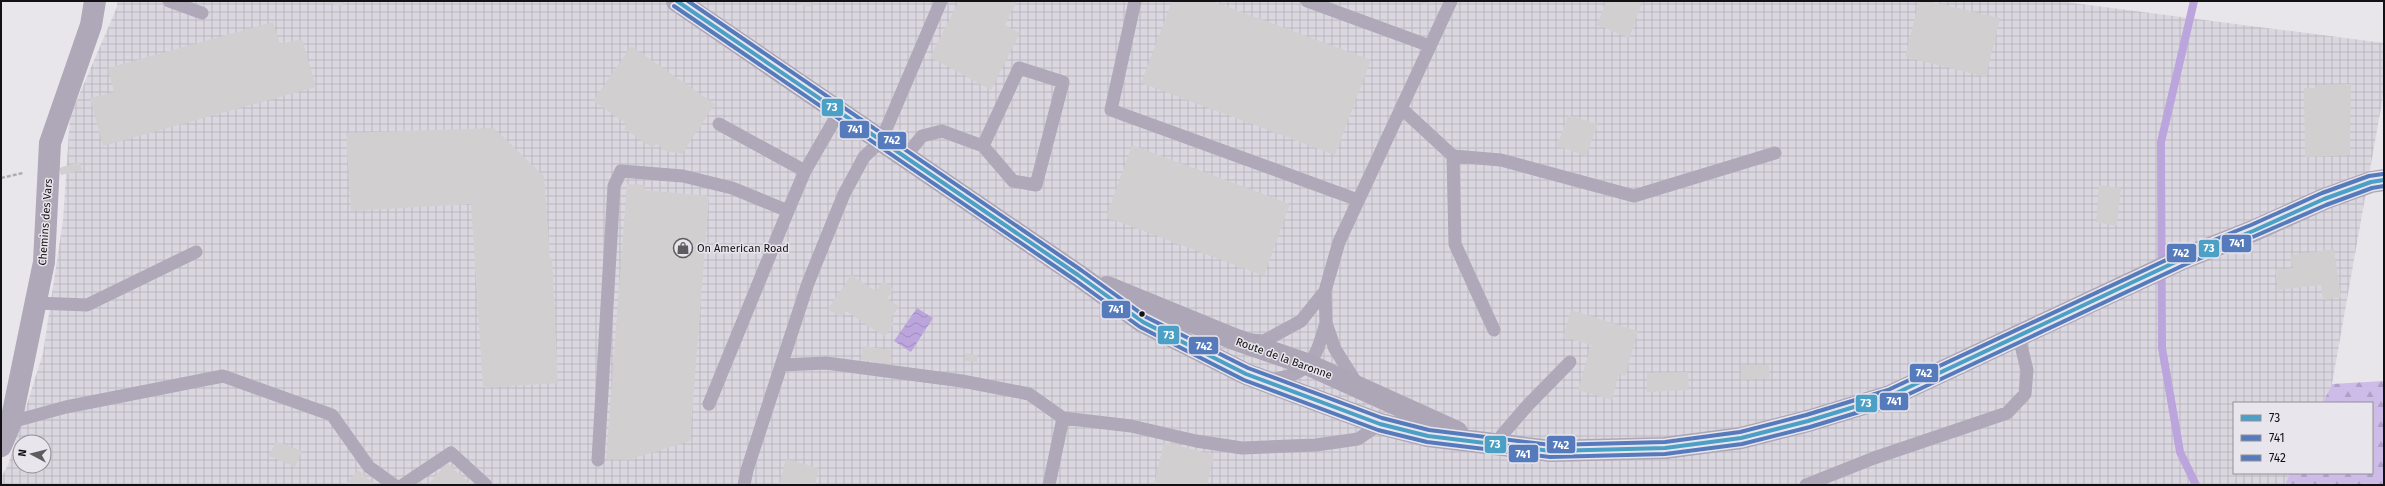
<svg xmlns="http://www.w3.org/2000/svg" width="2385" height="486" viewBox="0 0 2385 486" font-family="'Fira Sans',sans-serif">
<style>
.industrial{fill:url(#industrial-grid);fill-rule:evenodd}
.forest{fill:url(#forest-firs)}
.water{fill:url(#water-waves)}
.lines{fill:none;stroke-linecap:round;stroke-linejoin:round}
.stream{stroke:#bba5dc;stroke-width:8}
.building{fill:#d1cfd0}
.path{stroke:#b0abb5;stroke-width:2.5;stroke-dasharray:4 2;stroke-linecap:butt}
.lane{stroke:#aea8b8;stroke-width:13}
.street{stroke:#aea8b8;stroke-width:22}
.secondary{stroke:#ada6b7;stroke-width:22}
.bus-1-casing{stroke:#e8e5ec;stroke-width:7}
.bus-2-casing{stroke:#e8e5ec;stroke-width:7}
.bus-3-casing{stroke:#e8e5ec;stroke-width:7}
.bus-1{stroke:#4ca0c5;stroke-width:4}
.bus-2{stroke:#567bbd;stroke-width:4}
.bus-3{stroke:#567bbd;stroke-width:4}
.bus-dot{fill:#121113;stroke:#e8e5ec;stroke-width:1.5}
.labels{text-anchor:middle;stroke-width:3;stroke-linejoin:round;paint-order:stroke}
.street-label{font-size:11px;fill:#121113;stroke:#e8e5ec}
.poi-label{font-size:11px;fill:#121113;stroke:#e8e5ec;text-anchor:start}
.line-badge{stroke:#e8e5ec;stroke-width:1.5}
.badge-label{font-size:11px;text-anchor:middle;font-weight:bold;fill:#fff}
</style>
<defs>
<pattern id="industrial-grid" width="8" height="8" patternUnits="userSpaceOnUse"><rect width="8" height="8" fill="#dbd7e0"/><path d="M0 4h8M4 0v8" fill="none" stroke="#bbb8bf"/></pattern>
<pattern id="forest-firs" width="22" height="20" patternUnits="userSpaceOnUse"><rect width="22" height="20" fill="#cdbbe8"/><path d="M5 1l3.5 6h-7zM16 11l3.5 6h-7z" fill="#afa0c6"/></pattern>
<pattern id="water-waves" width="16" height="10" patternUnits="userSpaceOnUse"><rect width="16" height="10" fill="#bba5dc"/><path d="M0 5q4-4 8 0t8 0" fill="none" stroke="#a08dbc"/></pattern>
</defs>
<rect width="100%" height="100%" fill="#e8e6eb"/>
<path class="industrial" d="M117 1H2058L2384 43V91L2332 384 2323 403H2234V473H2290L2285 485H1V477L8 465 43 353 63 220 70 116 117 7ZM20 442H44V466H20Z"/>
<path class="forest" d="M2384 381V485H2285L2290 473H2372V403H2323L2332 384Z"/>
<path class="water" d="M917 308 933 318 911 352 894 341Z"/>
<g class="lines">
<path class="stream" d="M2194 1 2161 142 2162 348 2180 452 2196 485"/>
</g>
<path class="building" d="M325 1H344L342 7Z
M798 1H812L811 7 797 4Z
M959 1H1017L1005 25 1020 33 991 90 930 57Z
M1172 1H1212L1371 60 1335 155 1141 83Z
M1417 1H1428L1427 5Z
M1606 1H1643L1629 38 1597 25Z
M1919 1H1928L2000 18 1986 77 1905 57Z
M273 22 280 44 302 39 316 87 103 146 90 98 114 92 108 68Z
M631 46 715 104 682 154 661 150V147L656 144 653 148 624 129 627 124 593 101Z
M2351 84 2350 155 2305 157 2304 88H2316V85Z
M1568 115 1598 124 1586 156 1557 146Z
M494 128 544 176 550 258H552L558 383 483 388 471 204 351 211 346 133Z
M1132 145 1290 204 1264 276 1106 217Z
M80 162 82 170 61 175 59 168Z
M627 184 645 185 644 190 709 196 690 441 628 460 606 459Z
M2099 185 2121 188 2117 226 2096 222Z
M2334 249 2341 297 2323 300 2321 285 2278 290 2275 270 2293 268 2290 255Z
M851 275 876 291 883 281 894 289 887 299 899 306 890 320 894 323 885 337 846 311 841 318 828 309Z
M1571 310 1638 331 1625 376 1619 374 1612 400 1578 390 1591 345 1563 337Z
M863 346 891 350 890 364 861 360Z
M966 353 977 355V362L965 361Z
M1741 365H1769L1770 378 1741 380Z
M1688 372 1689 390 1647 392V373Z
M276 441 302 451 295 467 269 456Z
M1164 442 1214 455 1207 485H1154Z
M786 459 819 468 815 485H779Z
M447 463 472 485H428Z
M358 470 375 485H345Z"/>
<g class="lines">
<path class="path" d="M1 178 23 173"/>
<path class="lane" d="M169 1 202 13
M1135 1 1111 110 1358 200
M1307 1 1430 46
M1401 108 1453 156 1455 244 1494 330
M719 124 805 171 839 112
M1453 156 1501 160 1634 196 1775 153
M905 157 922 136 942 131 983 146 1019 68 1063 82 1036 185 1013 181 983 146
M36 303 87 305 196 252
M1251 340 1264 341 1301 321 1325 291
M782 365 826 363 962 381 1029 394 1063 418 1131 426 1196 441 1242 448 1316 445 1358 439 1380 424
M1270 380C1311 374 1315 360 1326 323
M1357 384 1335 349 1326 323 1325 291 1339 242 1451 1
M709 404 788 211
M11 422 66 407 223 376 332 415 369 467 394 485
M1502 445V435L1527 406 1570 362
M598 460 614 186 621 171 683 176 732 188 788 211 805 171
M403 485 451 453 486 485
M744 485 747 470 808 283 844 194 864 157 881 141 941 1
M1049 485 1063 418
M1806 485 1874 458 2007 413 2025 394 2027 370 2019 337"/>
<path class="street" d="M1 446 11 422 44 262 50 143 91 25 95 1"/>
<path class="secondary" d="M677 1 1078 275 1143 322 1246 374 1380 424 1428 436 1551 451 1665 448 1741 438 1808 421 1890 396 2182 259 2253 231 2324 199 2371 182 2384 180
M1107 287 1234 339 1309 365 1457 432"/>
<g class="bus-1-casing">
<path id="bus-1" d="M677 1 1078 275 1143 322 1246 374 1380 424 1428 436 1551 451 1665 448 1741 438 1808 421 1890 396 2182 259 2253 231 2324 199 2371 182 2384 180"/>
</g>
<g class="bus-2-casing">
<path id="bus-2" d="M674 6 1075 280 1140 327 1244 380 1378 430 1427 442 1550 457 1665 454 1742 444 1810 427 1892 402 2184 265 2255 236 2326 205 2372 188 2384 186"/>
</g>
<g class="bus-3-casing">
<path id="bus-3" d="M688 1 1081 270 1146 317 1248 368 1382 418 1429 430 1551 445 1665 442 1740 432 1806 415 1888 390 2179 254 2251 225 2322 193 2369 176 2383 174"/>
</g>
<use href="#bus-1" class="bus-1"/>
<use href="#bus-2" class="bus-2"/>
<use href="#bus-3" class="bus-3"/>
</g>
<defs>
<g id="shop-ring" transform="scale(1)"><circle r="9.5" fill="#e8e5ec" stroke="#5d5c5f" stroke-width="1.5"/><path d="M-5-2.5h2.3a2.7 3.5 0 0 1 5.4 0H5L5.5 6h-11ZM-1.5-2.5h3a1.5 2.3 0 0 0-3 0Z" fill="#5d5c5f"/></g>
</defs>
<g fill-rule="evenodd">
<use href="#shop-ring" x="683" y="248"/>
</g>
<circle class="bus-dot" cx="1142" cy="314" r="3.5"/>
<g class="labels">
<g class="street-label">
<text transform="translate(45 222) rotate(-86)" y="4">Chemins des Vars</text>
<text transform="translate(1284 358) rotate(20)" y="4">Route de la Baronne</text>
</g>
<g class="poi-label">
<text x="697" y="252">On American Road</text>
</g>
</g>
<g class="line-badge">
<rect x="821" y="98" width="23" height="19" rx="4" fill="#4ca0c5"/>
<rect x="839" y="120" width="31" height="19" rx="4" fill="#567bbd"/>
<rect x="877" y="131" width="30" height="19" rx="4" fill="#567bbd"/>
<rect x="2221" y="234" width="31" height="19" rx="4" fill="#567bbd"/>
<rect x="2198" y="239" width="22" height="19" rx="4" fill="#4ca0c5"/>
<rect x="2166" y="243" width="31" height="20" rx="4" fill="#567bbd"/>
<rect x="1101" y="300" width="30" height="19" rx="4" fill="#567bbd"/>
<rect x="1157" y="325" width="23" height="20" rx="4" fill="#4ca0c5"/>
<rect x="1188" y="336" width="31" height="19" rx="4" fill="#567bbd"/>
<rect x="1909" y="363" width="30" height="20" rx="4" fill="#567bbd"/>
<rect x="1879" y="392" width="30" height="19" rx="4" fill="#567bbd"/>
<rect x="1855" y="394" width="23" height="19" rx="4" fill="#4ca0c5"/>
<rect x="1484" y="435" width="23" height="19" rx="4" fill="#4ca0c5"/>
<rect x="1546" y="435" width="30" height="19" rx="4" fill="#567bbd"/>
<rect x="1508" y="444" width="31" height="19" rx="4" fill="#567bbd"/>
</g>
<g class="badge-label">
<text x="832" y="111">73</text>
<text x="855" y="133">741</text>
<text x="892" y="144">742</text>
<text x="2237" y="247">741</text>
<text x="2209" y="252">73</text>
<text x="2181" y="257">742</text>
<text x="1116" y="313">741</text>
<text x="1169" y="339">73</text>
<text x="1204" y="350">742</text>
<text x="1924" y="377">742</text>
<text x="1894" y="405">741</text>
<text x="1866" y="407">73</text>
<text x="1495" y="448">73</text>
<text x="1561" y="449">742</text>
<text x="1523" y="458">741</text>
</g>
<rect width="2385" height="486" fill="none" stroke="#121113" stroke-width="4"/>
<rect x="2233" y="402" width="140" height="72" fill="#e8e5ec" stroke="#929095"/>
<rect x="2241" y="415" width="20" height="6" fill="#4ca0c5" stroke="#929095"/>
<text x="2269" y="422" font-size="12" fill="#121113">73</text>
<rect x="2241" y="435" width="20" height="6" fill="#567bbd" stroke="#929095"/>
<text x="2269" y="442" font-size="12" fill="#121113">741</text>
<rect x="2241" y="455" width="20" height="6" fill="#567bbd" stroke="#929095"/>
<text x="2269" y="462" font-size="12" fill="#121113">742</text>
<g transform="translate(32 454) rotate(277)"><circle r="19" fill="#e8e5ec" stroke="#929095"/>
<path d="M0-3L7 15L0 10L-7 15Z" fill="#5d5c5f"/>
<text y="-6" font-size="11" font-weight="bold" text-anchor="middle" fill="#121113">N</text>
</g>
</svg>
